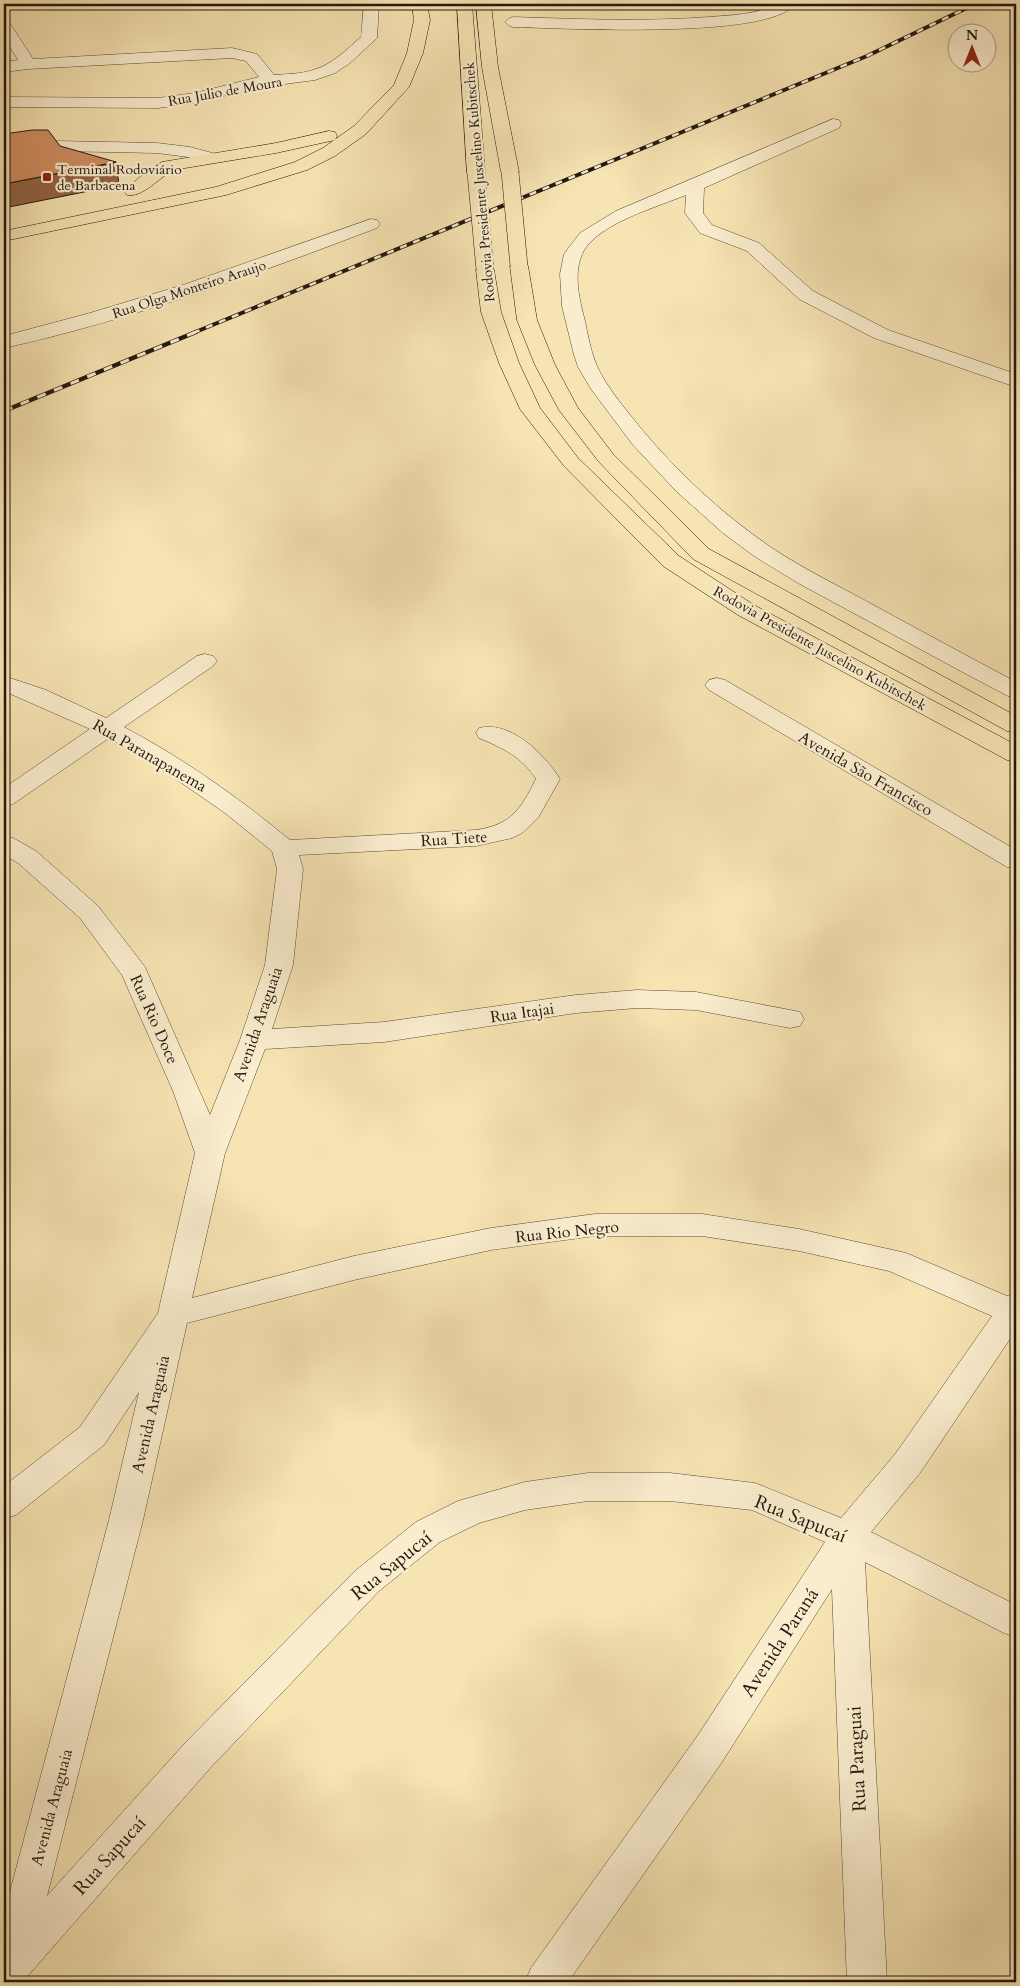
<svg xmlns="http://www.w3.org/2000/svg" width="1020" height="1986" viewBox="0 0 1020 1986" font-family="Cardo,serif">
<style>
.lines{fill:none;stroke-linecap:round;stroke-linejoin:round}
.minor-casing{stroke:#564b38;stroke-width:1}
.major-casing{stroke:#21180f;stroke-width:1}
.highway-casing{stroke:#21180f;stroke-width:1}
.minor{fill:#faedce;fill-rule:evenodd}
.major{fill:#f7e4b3;fill-rule:evenodd}
.highway{fill:#f7e4b3;fill-rule:evenodd}
.rail-far1-casing{stroke:#21180f;stroke-width:4}
.rail-casing{stroke:#21180f;stroke-width:4.5}
.rail-far1{stroke:#faedce;stroke-width:2.5;stroke-dasharray:7;stroke-linecap:butt}
.rail{stroke:#faedce;stroke-width:3;stroke-dasharray:9;stroke-linecap:butt}
.highway-bridge-casing{stroke:#21180f;stroke-width:18;stroke-linecap:butt}
.highway-bridge{stroke:#f7e4b3;stroke-width:17}
.shaded-wall{fill:#926345;stroke:#21180f}
.building{fill:#d08e63;stroke:#21180f}
.poi-dot{fill:#8f2418;stroke:#faedce;stroke-width:2}
.labels{text-anchor:middle;stroke-width:4.5;stroke-linejoin:round;paint-order:stroke}
.far-street-label{font-size:14px;fill:#21180f;stroke:#faedce}
.far-poi-label{font-size:14px;fill:#21180f;stroke:#faedce;text-anchor:start}
.street-label{font-size:16px;fill:#21180f;stroke:#faedce}
.near-street-label{font-size:19px;fill:#21180f;stroke:#faedce}
</style>
<rect width="100%" height="100%" fill="#f7e4b3"/>
<filter id="stains"><feTurbulence type="fractalNoise" baseFrequency=".004" numOctaves="4"/><feColorMatrix values="0 0 0 0 .2 0 0 0 0 .09 0 0 0 0 .02 0 0 0 .5 -.17"/></filter>
<radialGradient id="worn" r=".72"><stop offset=".6" stop-color="#630" stop-opacity="0"/><stop offset="1" stop-color="#630" stop-opacity=".3"/></radialGradient>
<g class="lines">
<g class="minor-casing">
<path id="minor" d="M364 4H379L377 38 350 63 335 73 315 80 254 88 196 103 158 108 4 107V97L158 98 195 93 259 77 246 61 232 58 28 69 4 72V62L18 60 4 37V20L9 22 33 59 232 48 257 54 274 75C287 74 301 74 313 70 332 65 347 49 361 37Z
M776 4H795C770 40 559 28 513 27L508 25 505 22 508 19 513 17C578 19 644 22 709 17 732 15 756 15 776 4Z
M833 119 839 120 841 124 839 128 704 188 703 213 712 225 759 243 813 291 888 330 1016 374V387L874 338 799 299 747 251 700 233 685 213 686 195C657 207 607 221 587 246 571 267 579 298 585 321 588 336 591 352 597 366 607 388 624 407 639 426 677 472 720 512 769 546 803 569 841 587 877 607 923 632 969 657 1016 682V698L1008 696 970 676 798 583 754 556 723 533 676 491 633 445 591 389 578 367 574 355 562 306 560 274 564 254 580 233 616 211Z
M4 140 157 143 190 147 216 154 219 158 216 162 210 163 188 157 157 153 4 150Z
M371 219 377 220 380 224 377 228C256 274 131 320 4 348V336L90 313 183 285Z
M205 654 213 656 217 661 213 666 124 727C184 759 238 797 290 840L476 830C511 825 521 809 536 779 522 757 503 748 479 738L476 733 479 728C511 720 545 755 560 779L538 818 522 833 512 838 476 846 299 855 303 869 293 965 272 1029 384 1022 576 995 637 990 696 992 790 1010 800 1012 804 1019 800 1026 790 1028 696 1010 637 1008 576 1013 384 1042 265 1049 225 1153 192 1298 354 1256 491 1228 595 1214H702L799 1229 906 1253 1007 1296 1016 1293V1330L920 1473 871 1532 1016 1605V1637L1004 1633 865 1562 887 1982H847L832 1589 722 1762 568 1982H525L531 1968 696 1738 825 1542 752 1510 670 1501H588L525 1510 479 1523 440 1542 379 1591 212 1766 24 1980 17 1982H4V1914L109 1520 139 1392 104 1445 16 1515 4 1519V1486L80 1427 158 1313 195 1153 173 1091 122 975 80 918 18 863 4 855V836L13 838 36 851 98 906 145 967 210 1115 240 1040 265 965 277 869 272 851 225 813 173 777 109 738 13 804 4 807V788L90 729 4 691V676L46 690 106 718 197 656ZM595 1236H702L799 1251 889 1271 992 1316 896 1453 841 1518 755 1483 670 1473H588L525 1482 458 1501 416 1522 355 1571 186 1742 47 1896 143 1520 187 1323 354 1280 491 1250Z
M717 678 725 680 1016 850V869L1007 867 709 690 705 685 709 680Z"/>
</g>
<g class="major-casing">
<path id="major" d="M412 4H427L430 20 423 53 409 87 366 134 335 156 307 170 226 195 4 241V231L216 187 295 162 323 148 354 126 394 85 407 53 414 20Z
M329 131 335 132 337 136 335 140 276 153 173 170C159 178 142 198 127 195L124 191 149 169 162 162 276 143Z"/>
</g>
<g class="highway-casing">
<path id="highway" d="M457 4H472L485 173 482 177 476 178 470 177 467 173Z
M476 4H491L498 67 519 172 516 176 510 177 504 176 501 172 482 67Z
M519 260 526 262 528 266 537 320 555 365 578 408 613 454 709 549 1016 716V733L1007 731 693 559 599 462 559 410 535 365 517 320 510 266 512 262Z
M485 264 492 266 494 270 501 312 519 363 540 408 578 458 679 556 754 605 1016 745V762L1007 760 738 615 663 566 564 466 520 409 499 363 481 312 476 270 478 266Z"/>
</g>
<use href="#minor" class="minor"/>
<use href="#major" class="major"/>
<use href="#highway" class="highway"/>
<g class="rail-far1-casing">
<path id="rail-far1" d="M193 333 867 56 975 4"/>
</g>
<g class="rail-casing">
<path id="rail" d="M4 411 196 332"/>
</g>
<use href="#rail-far1" class="rail-far1"/>
<use href="#rail" class="rail"/>
<g class="highway-bridge-casing">
<path id="highway-bridge" d="M510 172 519 266
M476 173 485 270"/>
</g>
<use href="#highway-bridge" class="highway-bridge"/>
</g>
<path class="shaded-wall" d="M116 162 119 185 4 208V184Z"/>
<path class="building" d="M32 130H48L60 146 116 162 4 184V134Z"/>
<rect class="poi-dot" x="42" y="172" width="10" height="10" rx="2.5"/>
<g class="labels">
<g class="far-street-label">
<text transform="translate(225 91) rotate(-10)" y="5">Rua Julio de Moura</text>
<text transform="translate(479 182) rotate(-95)" y="5">Rodovia Presidente Juscelino Kubitschek</text>
<text transform="translate(189 289) rotate(-18)" y="5">Rua Olga Monteiro Araujo</text>
<text transform="translate(820 648) rotate(29)" y="5">Rodovia Presidente Juscelino Kubitschek</text>
</g>
<g class="far-poi-label">
<text x="57" y="174">Terminal Rodoviário<tspan x="57" dy="16">de Barbacena</tspan></text>
</g>
<g class="street-label">
<text transform="translate(150 755) rotate(30)" y="6">Rua Paranapanema</text>
<text transform="translate(866 773) rotate(30)" y="6">Avenida São Francisco</text>
<text transform="translate(454 838) rotate(-4)" y="6">Rua Tiete</text>
<text transform="translate(522 1012) rotate(-8)" y="6">Rua Itajai</text>
<text transform="translate(155 1019) rotate(66)" y="6">Rua Rio Doce</text>
<text transform="translate(257 1024) rotate(-71)" y="6">Avenida Araguaia</text>
<text transform="translate(567 1231) rotate(-6)" y="6">Rua Rio Negro</text>
<text transform="translate(150 1414) rotate(-77)" y="6">Avenida Araguaia</text>
<text transform="translate(51 1807) rotate(-75)" y="6">Avenida Araguaia</text>
</g>
<g class="near-street-label">
<text transform="translate(801 1518) rotate(22)" y="7">Rua Sapucaí</text>
<text transform="translate(391 1565) rotate(-39)" y="7">Rua Sapucaí</text>
<text transform="translate(779 1642) rotate(-57)" y="7">Avenida Paraná</text>
<text transform="translate(856 1759) rotate(-93)" y="7">Rua Paraguai</text>
<text transform="translate(109 1855) rotate(-48)" y="7">Rua Sapucaí</text>
</g>
</g>
<rect width="1020" height="1986" fill="none" stroke="#f7e4b3" stroke-width="20"/>
<rect x="5" y="5" width="1010" height="1976" fill="none" stroke="#21180f" stroke-width="2.5"/>
<rect x="10" y="10" width="1000" height="1966" fill="none" stroke="#21180f"/>
<g transform="translate(972 48)"><circle r="24" fill="#faedce" stroke="#a39882"/>
<path d="M0-4L9 19L0 12L-9 19Z" fill="#8f2418"/>
<text y="-8" font-size="14" font-weight="bold" text-anchor="middle" fill="#21180f">N</text>
</g>
<rect width="100%" height="100%" filter="url(#stains)"/>
<rect width="100%" height="100%" fill="url(#worn)"/>
</svg>
